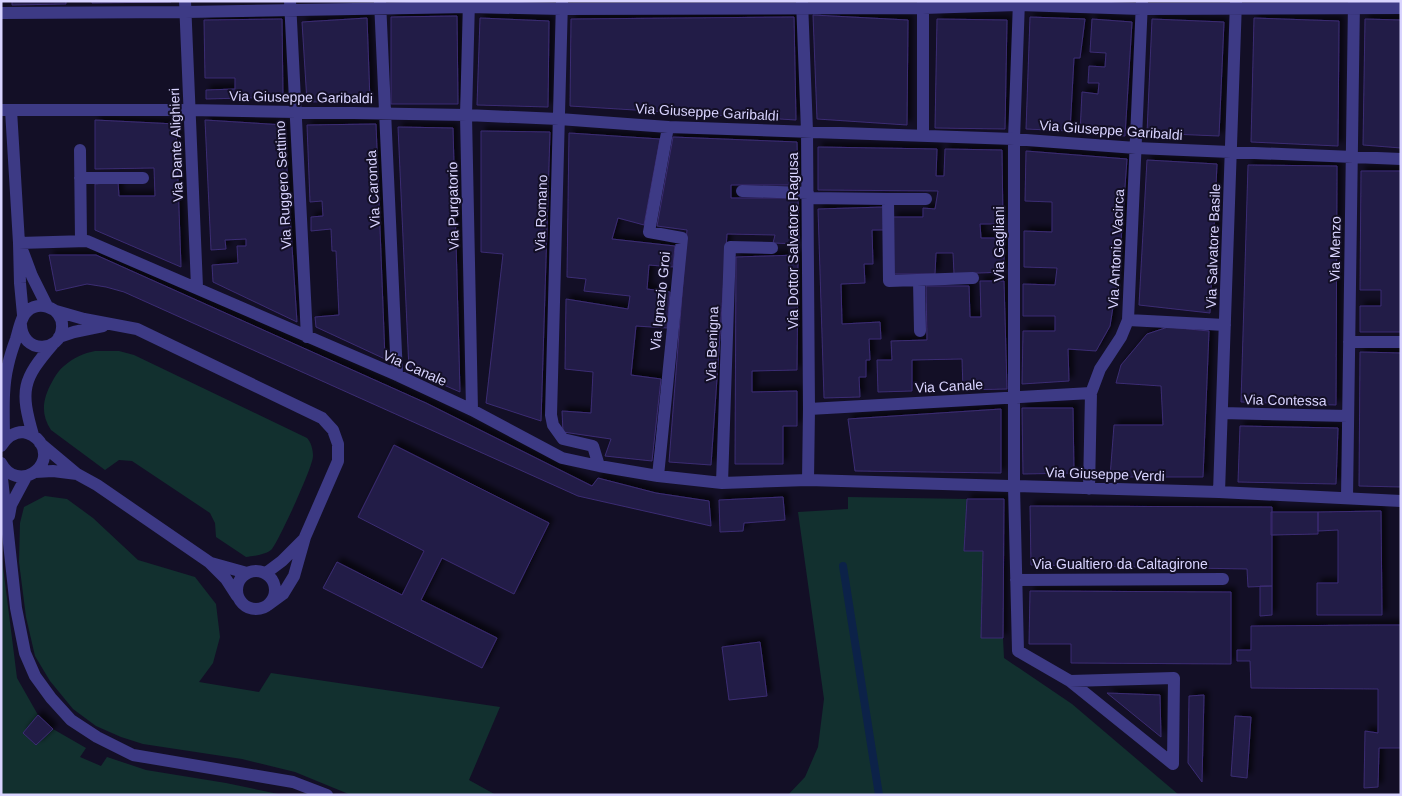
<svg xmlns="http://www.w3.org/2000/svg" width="1402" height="796" viewBox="0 0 1402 796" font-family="Helvetica,sans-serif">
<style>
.green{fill:#12302f}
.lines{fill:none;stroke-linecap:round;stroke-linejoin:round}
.stream{stroke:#0c2248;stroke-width:8}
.building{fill:#241b47;stroke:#3b2d73;filter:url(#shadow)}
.minor{stroke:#3d3a85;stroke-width:12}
.labels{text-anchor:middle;stroke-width:4;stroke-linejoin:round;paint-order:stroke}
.street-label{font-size:14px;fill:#d9d4ff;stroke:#130f26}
</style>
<defs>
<filter id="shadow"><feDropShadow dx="4.5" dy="-4.5" stdDeviation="2.5" flood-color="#0009"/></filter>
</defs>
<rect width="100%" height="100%" fill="#130f26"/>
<path class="green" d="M95 351H119L134 355 307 438C311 442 313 450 313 456 313 467 279 540 272 549 266 555 253 556 246 557L216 537 215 523 210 513 132 461 119 460 105 470 51 430C40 414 43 398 52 382 55 376 59 370 64 366 73 358 84 353 95 351Z
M45 496 67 499 93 518 138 560 195 577 216 604 220 637 213 663 199 682 259 692 271 673 500 707 469 780 496 795H351L295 772 242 759 143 744 121 737 96 726 73 709 50 681 35 656 26 617 19 562 20 523 24 507Z
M848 497 967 499 964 551H983L981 638H1003L1004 658 1072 704 1179 795H788L805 777 818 747 824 699 798 512 848 509Z
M1 551 17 678 38 715 23 733 36 745 53 729 86 748 80 757 101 766 107 757 146 770 226 783 283 795H1Z"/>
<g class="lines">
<path class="stream" d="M843 566 879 795"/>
</g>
<path class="building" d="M12 1H66V4L12 5Z
M92 1H171V2L92 3Z
M813 15 908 20 907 125 817 119Z
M457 16 458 104H391V17Z
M794 17 796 120 570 106 571 19Z
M1030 17 1085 19 1080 58H1074L1070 131 1026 129Z
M367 18 370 101 307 102 302 22Z
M480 18 549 21 548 107 477 105Z
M1254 18 1339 21 1338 146 1251 142Z
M282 19 283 97 206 99V90L235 89V78H205L204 20Z
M937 19 1007 20 1005 129 935 128Z
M1092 19 1132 22 1125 136 1080 133 1082 92 1098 94 1099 83H1088L1089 66 1105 67 1106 53 1090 52Z
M1152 19 1224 22 1219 136 1147 133Z
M1365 19 1401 20V148L1363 145Z
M95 120 176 124 181 267 95 230V184L118 182 119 196H155L154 168 95 169Z
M205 120 284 125 297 322 213 282 212 265 238 263 237 246H246V239L225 240 226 249 211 250Z
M376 124 385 359 316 327 315 317 339 315 336 251H332L331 229 311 231V217L323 216 322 201 310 202 307 125Z
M398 127 453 128 460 392 409 370Z
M481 131 550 132 541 421 486 403 503 254 481 252Z
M569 133 660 139 644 225 618 218 612 239 675 246 673 267 649 265 647 289 670 292 667 328 636 326 631 375 661 379 652 461 605 456 611 439 563 432 562 411 591 413 593 372 565 369 566 299 628 309 630 296 584 291 586 279 567 277Z
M673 137 797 142 798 185H731V198H798L799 244 773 243 775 235 727 234 711 465 669 462 687 230 657 226Z
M818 147 937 149 936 176H944L945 149 1002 150 1003 224H980L981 238H1004V272L954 274 953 253H936L935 274H893V217H923V208L935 209 938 191 818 190Z
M1026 151 1127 159 1119 269 1110 326 1096 351 1068 349 1069 381 1022 384 1023 331H1055V316H1023V284L1055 285 1057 268 1024 267V231L1052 232V202L1025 201Z
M1147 160 1217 164 1210 313 1139 305Z
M1248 165 1337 166 1336 405 1241 402Z
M1361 171H1401V332H1360V306H1381V290H1360Z
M884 207V230H872L873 264H864L865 283 841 284 842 324 880 322 881 339H869L870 360H866V377H859L860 397 824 398 818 209Z
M49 255H96L426 403 592 486 598 478 656 493 709 501 711 526 578 496 124 292 106 287 87 284 56 291Z
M798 255 797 370 752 371V392L797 391V426H783V464H735L736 257Z
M980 281H1004L1007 389 963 390 962 359 912 360V391L878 392 877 360H892L891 341 927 340 926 286H969L970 317H981Z
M1168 327 1209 331 1203 477H1110L1114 425H1163L1161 386 1116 383 1121 365 1147 334Z
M1360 352 1401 353V487L1359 486Z
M1022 408H1073L1074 473 1023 474Z
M1001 409V473L855 471 848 419Z
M1240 426 1338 428 1336 484 1238 482Z
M394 445 549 523 514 594 442 558 421 600 497 638 482 668 323 588 337 562 402 595 424 551 358 517Z
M783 497 785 520 744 523 743 531 720 532 719 500Z
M967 499H1004L1003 638H981L983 551H964Z
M1030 506 1272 507V586L1248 587 1247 569 1031 565Z
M1381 511 1382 615H1317V583H1338V530L1318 531V512Z
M1271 512H1318V534L1271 535Z
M1260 586H1272V615L1260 616Z
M1030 591 1231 592V664L1071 663V644H1029Z
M1383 625H1401V748H1379L1378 787 1364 788 1365 731 1378 733V689L1251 688 1250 661H1237V650H1251V626Z
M760 642 767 696 729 700 722 647Z
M1107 693 1160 695 1161 737Z
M1204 695 1202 782 1188 763 1189 696Z
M38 715 53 729 36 745 23 733Z
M1235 716 1251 717 1247 778 1231 776Z"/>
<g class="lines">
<path class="minor" d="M185 1 197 287
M290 1 307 337
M380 1 397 375
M469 1 466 115 472 410
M562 1 551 415 553 425 563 439 593 446 599 466
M802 1 807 131 809 409 808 480
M1019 1 1014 139V486L1018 651 1070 681 1173 764
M1 13 186 12 469 7 562 9 923 8 1019 5 1141 9 1401 8
M1 110H189L466 115 559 119 668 127 1014 139 1136 148 1401 159
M11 110 19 243 20 283 23 315
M923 135V1
M80 150 81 241
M80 178H143
M742 191 808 193
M808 198 888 199 889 281 973 278
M888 199H926
M19 243 87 241 397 375 472 410 562 458 599 466 658 476 722 483 808 480 1219 492 1401 501
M23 252 32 276 47 306
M919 281 920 331
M56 311 84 319 137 329 322 418 333 430 338 444V461L305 537 294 576 283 594 268 605
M1128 320 1225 325
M59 337 74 332 103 326
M1349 342H1401
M809 409 1091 393
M1222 413 1348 416
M33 435C20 390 22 380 53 344
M4 441C4 416 2 389 8 365 10 356 13 347 16 339 18 332 20 323 23 317 33 297 64 306 62 328 60 354 22 353 21 325
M40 443 77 474 97 485 209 562 226 579 237 596
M1 446C6 438 14 432 23 432 30 433 36 437 40 442 57 467 17 493 1 463
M1 469 16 608 25 653 35 676 51 698 71 720 97 737 133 755 293 782 327 795
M35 472 53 471 77 474
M658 476 682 238 649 232 668 127
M722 483 730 247 772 248
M1089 489 1091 393 1100 369 1121 337 1128 320 1142 1
M1219 492 1236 1
M1347 498 1354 1
M9 516 11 505 26 477
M211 563 247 573
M237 590a19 19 0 1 1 38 0a19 19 0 1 1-38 0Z
M266 573 282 561 304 539
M1016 580 1223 579
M1070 681 1174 678 1173 764"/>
</g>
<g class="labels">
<g class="street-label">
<text transform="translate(301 97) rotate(1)" y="5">Via Giuseppe Garibaldi</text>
<text transform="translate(707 112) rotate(3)" y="5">Via Giuseppe Garibaldi</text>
<text transform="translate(1111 130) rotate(4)" y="5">Via Giuseppe Garibaldi</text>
<text transform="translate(176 145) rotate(-92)" y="5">Via Dante Alighieri</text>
<text transform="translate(283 185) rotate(-93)" y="5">Via Ruggero Settimo</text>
<text transform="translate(373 189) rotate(-93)" y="5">Via Caronda</text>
<text transform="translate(453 206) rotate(-91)" y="5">Via Purgatorio</text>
<text transform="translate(541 213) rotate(-88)" y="5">Via Romano</text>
<text transform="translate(793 241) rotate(-90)" y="5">Via Dottor Salvatore Ragusa</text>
<text transform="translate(999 244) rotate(-90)" y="5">Via Gagliani</text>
<text transform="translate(1213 246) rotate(-88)" y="5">Via Salvatore Basile</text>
<text transform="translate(1116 249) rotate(-87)" y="5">Via Antonio Vacirca</text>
<text transform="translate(1335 249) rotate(-89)" y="5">Via Menzo</text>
<text transform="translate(660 301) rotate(-84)" y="5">Via Ignazio Groi</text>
<text transform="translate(712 344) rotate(-88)" y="5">Via Benigna</text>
<text transform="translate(415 368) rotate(24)" y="5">Via Canale</text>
<text transform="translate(949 386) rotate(-3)" y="5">Via Canale</text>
<text transform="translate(1285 400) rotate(1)" y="5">Via Contessa</text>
<text transform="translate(1105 474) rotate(2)" y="5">Via Giuseppe Verdi</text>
<text x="1120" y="569">Via Gualtiero da Caltagirone</text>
</g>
</g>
<rect width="1402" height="796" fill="none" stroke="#d9d4ff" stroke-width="5"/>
</svg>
